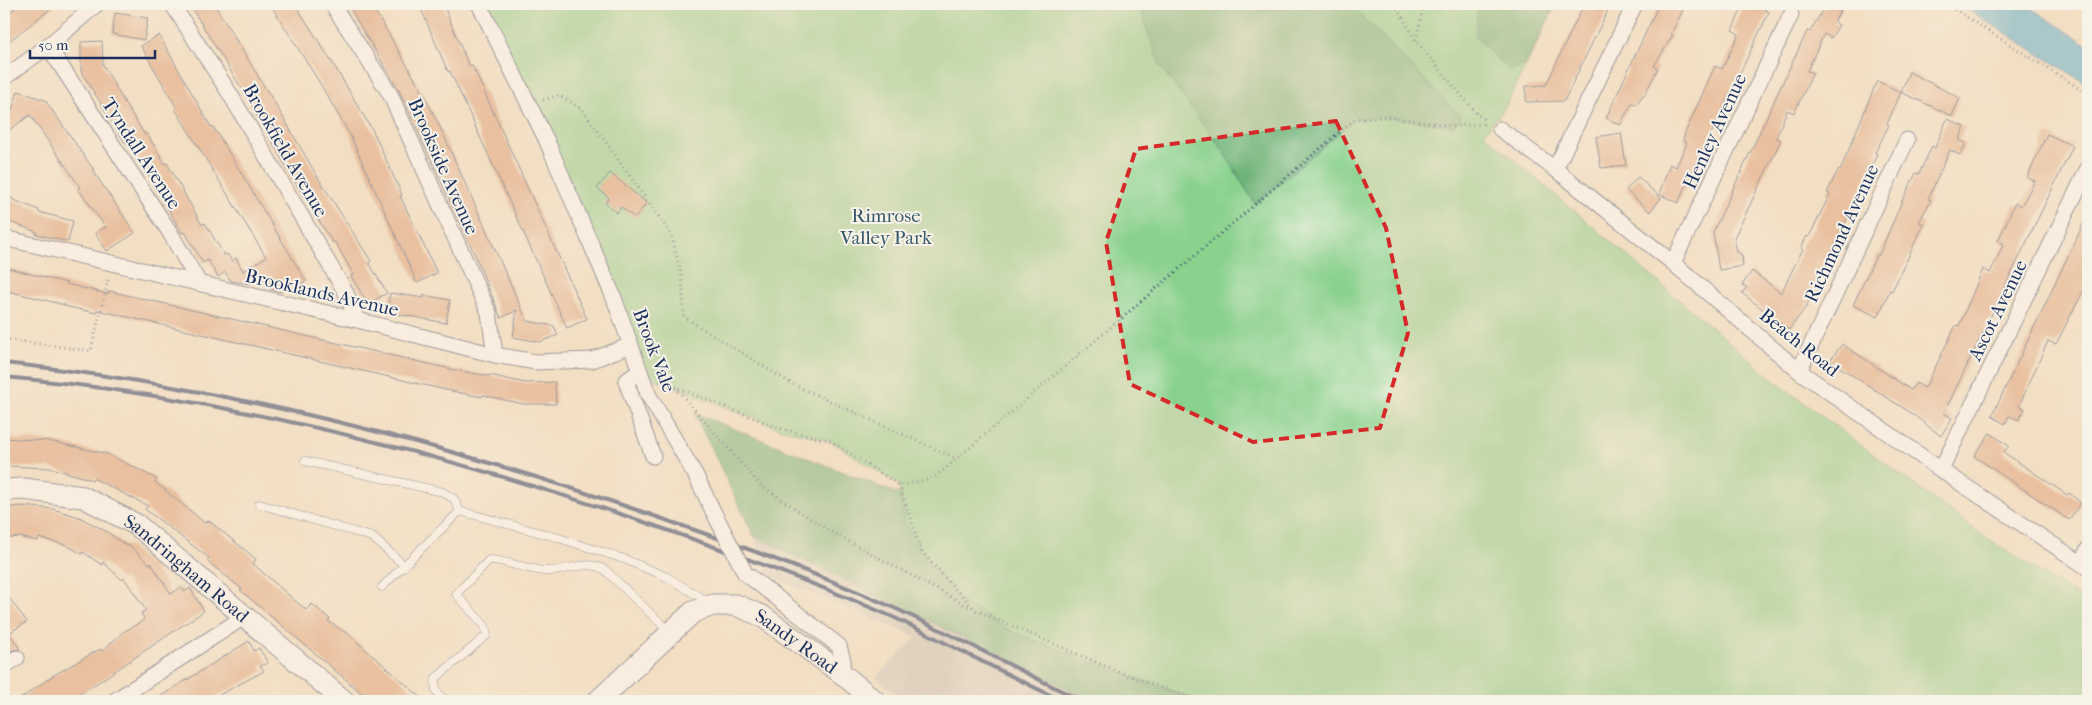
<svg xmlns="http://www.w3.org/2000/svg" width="2092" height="705" viewBox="0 0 2092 705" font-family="'IM FELL French Canon',serif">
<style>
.industrial{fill:#c9c3b8}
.green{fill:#89d18d;stroke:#528076}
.forest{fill:#6eb378;stroke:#44716b}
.water{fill:#53acd0;stroke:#376e97}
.building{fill:#de9b75}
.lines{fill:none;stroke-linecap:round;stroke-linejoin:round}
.lane-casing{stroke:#3b496d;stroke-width:9}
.street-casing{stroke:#3b496d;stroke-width:17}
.secondary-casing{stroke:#3b496d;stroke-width:23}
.path{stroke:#3b496d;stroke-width:3;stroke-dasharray:1 4;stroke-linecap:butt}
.lane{stroke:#fff;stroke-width:8}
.street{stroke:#fff;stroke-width:15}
.secondary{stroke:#fff;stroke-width:21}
.rail{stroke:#1b2f5e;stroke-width:4}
.street-bridge-casing{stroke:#3b496d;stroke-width:17;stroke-linecap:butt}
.street-bridge{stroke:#fff;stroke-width:15}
.marked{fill:none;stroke:#d62828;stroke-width:4;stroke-dasharray:10 6;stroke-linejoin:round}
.labels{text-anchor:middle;stroke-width:4;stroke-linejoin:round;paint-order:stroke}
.street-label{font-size:19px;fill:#1b2f5e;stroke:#f7f3e8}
.park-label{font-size:19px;fill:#36586a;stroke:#f7f3e8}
</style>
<rect width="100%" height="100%" fill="#f7f3e8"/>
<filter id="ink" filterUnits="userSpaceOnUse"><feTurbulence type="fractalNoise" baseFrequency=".02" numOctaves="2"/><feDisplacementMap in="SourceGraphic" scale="10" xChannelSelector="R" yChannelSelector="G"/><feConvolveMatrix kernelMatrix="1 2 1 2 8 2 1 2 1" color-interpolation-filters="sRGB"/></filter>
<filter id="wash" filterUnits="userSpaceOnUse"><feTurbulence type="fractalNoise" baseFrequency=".0096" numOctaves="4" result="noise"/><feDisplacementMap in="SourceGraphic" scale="20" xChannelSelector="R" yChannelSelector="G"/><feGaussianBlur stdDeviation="1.12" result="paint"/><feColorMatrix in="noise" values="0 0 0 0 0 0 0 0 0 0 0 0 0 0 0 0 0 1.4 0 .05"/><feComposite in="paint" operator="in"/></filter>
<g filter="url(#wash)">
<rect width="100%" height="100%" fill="#f2dfc3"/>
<path class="industrial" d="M754 536 1094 701H905L876 677 917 637 771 577Z"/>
<path class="green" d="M479 4H1556L1506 106 1484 134 1776 382 1983 536 2088 603V701H1199L1014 633 959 600 930 564 905 524 899 485 831 441 779 428 657 380 640 371Z"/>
<path class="forest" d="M1141 4H1350L1461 117 1453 126 1386 117 1355 119 1255 204 1222 149 1160 66 1144 21Z
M1477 4H1556L1525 65 1510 71 1476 38Z
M694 413 901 495 905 524 930 564 959 600 1014 633 1199 701H1094L754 536Z"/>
<path class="water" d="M1959 4H2025L2088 45V85Z"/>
<g id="blocks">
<path class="building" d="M20 4H57L4 45V17Z
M189 4H214L280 112 317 176 371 261 369 263 387 293 368 304 351 276 354 275 335 242 333 243 297 186 244 92Z
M270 4H295L338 72 373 131 402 195 400 196 437 273 417 283 350 135 318 80Z
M347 4H371L422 91 440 127 527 321 554 326 558 335 540 342 513 337 517 310 501 318 475 255 399 90Z
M419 4H443L469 66 472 65 587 319 567 328 450 71 448 72Z
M1591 4H1611L1564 101 1526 102V86L1546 85 1583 6 1589 9Z
M1659 4H1686L1671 34 1673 35 1654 66 1658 68 1644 96 1643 95 1636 105 1632 103 1620 125 1606 118Z
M1744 4H1767L1765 10 1769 12 1678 203 1659 194 1670 164 1676 167 1687 143 1683 141 1685 133 1715 66 1722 69 1739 34 1732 30Z
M1826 4H1835L1842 8 1834 22 1839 25 1831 38 1824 34 1807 71 1813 73 1794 113 1787 110 1776 138 1781 140 1734 238 1737 252 1742 255 1743 266 1719 270 1713 232 1807 31 1810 32Z
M115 13 148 18 144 40 112 34Z
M159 35 211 127 213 126 306 281 293 289 291 287 280 292 270 289 261 274 249 281 251 284 231 281 225 272 218 277 208 260 203 263 185 232 182 233 147 172 145 173 127 142 125 143 81 71V42L102 41 103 65 126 105 145 135 147 134 165 164 167 163 202 225 205 223 224 255 227 254 232 261 236 258 243 271 266 257 175 109 177 108 141 46Z
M1909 72 1960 98 1952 116 1901 92Z
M1877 81 1901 92 1887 124 1889 125 1875 153 1877 154 1826 265 1806 307 1789 330 1742 293 1747 287 1742 285 1752 271 1781 293 1803 249 1801 248 1807 236 1809 237 1830 194 1827 193 1838 170 1840 171Z
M18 91 45 100 96 173 95 174 135 233 107 251 95 233 103 228H106L78 188 80 187 30 115 4 134Z
M1947 119 1965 127 1959 140 1966 143 1960 155 1950 150 1928 199 1931 200 1919 222 1924 224 1892 291 1890 290 1878 317 1853 305 1877 254 1879 255 1902 201 1916 173 1919 174 1932 146 1935 148Z
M1621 133 1626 165 1601 168 1596 137Z
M2047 134 2073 146 1944 413 1952 418 1941 436 1911 413 1830 361 1842 344 1911 390 1916 383 1925 388 1956 325 1959 326 1983 269 1990 273 2004 244 1998 241 2015 203 2021 206 2035 181 2027 178Z
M610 173 647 203 635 218 621 207 617 213 605 203 609 198 597 188Z
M1638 177 1661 198 1650 212 1626 190Z
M4 192 14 200 39 210 38 212 73 221 68 242 36 234 37 232 4 220Z
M2088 214V282L2056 344 2048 341 2019 406 2025 409 2019 420 2009 416 2005 424 1992 416Z
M4 267 67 283 66 284 108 294 109 291 455 370 490 376V375L525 383 555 382 556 404H523L483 395 482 397 446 390 97 310 96 313 64 306 65 305 4 290Z
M390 293 424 298 423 295 450 300 446 323 387 312Z
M1990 433 2009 446 2004 452 2006 454 2067 495 2069 493 2081 503 2069 520 1974 456Z
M4 438 49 441 108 454 157 479 155 482 205 523 208 520 256 559 253 564 306 610 312 604 330 619 328 621 348 634 425 701H371L240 590 242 589 207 561 209 558 145 509 148 506 93 478V480L51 468 4 466Z
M23 506 53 509 79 517 106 531 127 546 129 545 149 564 151 563 171 594 181 587 184 592 190 588 204 611 97 683 66 701H17L54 675 100 649 102 651 123 632 141 622 144 619 141 613 146 610 124 578 122 580 103 562 102 565 83 552 82 554 66 545 39 538 38 541 19 537 4 539V508Z
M4 591 27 622 9 633 20 649 13 650 4 655Z
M249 641 254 651 259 648 268 663 260 666 264 671 208 701H153Z"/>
</g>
</g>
<g filter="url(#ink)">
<use href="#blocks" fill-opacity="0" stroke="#3b496d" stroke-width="1"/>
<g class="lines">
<g class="lane-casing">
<path id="lane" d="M305 461 443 492 454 499 460 511
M259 504 372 537 405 566
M382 587 460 511 559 538 624 559 667 577 710 603
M446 701C438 694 433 690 436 678L487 635 485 626 456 594 489 560C496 558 533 571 546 571 567 572 584 559 604 569L670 632"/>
</g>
<g class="street-casing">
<path id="street" d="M172 4 230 94 346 293 357 320
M332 4 390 94 489 313 495 355
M479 4 546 139 614 298 648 394 696 476 713 511
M48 46 169 231 199 283
M4 78 48 46 97 4
M1500 129 1555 169 1673 263 1799 371 1941 470 2088 568
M1555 169 1635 4
M4 238 357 320 495 355 536 362 592 360 631 345
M1673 263 1791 15
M640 371 626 381 653 456
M1799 371 1907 140
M1941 470 2088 168
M2081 563 2088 549
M745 573 839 646 843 661 840 672
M4 666 17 658
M114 701 244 617"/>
</g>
<g class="secondary-casing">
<g id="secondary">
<path id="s1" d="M4 490 24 489 83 497 137 525 344 701"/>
<path id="s2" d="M598 701 693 612 713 605H736L762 616 840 672 875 701"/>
</g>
</g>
<path class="path" d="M1395 4 1416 41 1478 115 1486 121
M1946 4 2088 94
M1416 40 1424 4
M543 100 559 95 582 109 671 234 682 278 684 317 792 384 957 459
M4 339 91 351 109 276
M660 381 779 428 831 441 899 485 933 479 1355 119 1386 117 1453 126 1483 124 1486 121
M675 387 761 486 828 530 971 608
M899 485 922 552 975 610 1119 672 1199 701"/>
<use href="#lane" class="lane"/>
<use href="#street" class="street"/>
<use href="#secondary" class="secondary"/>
<path class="rail" d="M4 363C216 385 424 438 625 506 716 537 805 568 892 607 956 636 1019 670 1082 701
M4 377C219 396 431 450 635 519 720 548 804 579 886 614 907 623 927 634 947 644 985 663 1023 682 1062 701"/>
<g class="street-bridge-casing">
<path id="street-bridge" d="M713 511 745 573"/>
</g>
<use href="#street-bridge" class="street-bridge"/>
</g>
</g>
<path d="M0 0H2092V705H0ZM1336 121 1386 228 1408 333 1380 428 1253 442 1130 384 1106 242 1136 149Z" fill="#f2dfc3" fill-opacity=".55" fill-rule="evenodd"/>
<path class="marked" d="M1336 121 1386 228 1408 333 1380 428 1253 442 1130 384 1106 242 1136 149Z"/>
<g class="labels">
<g class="street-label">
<text transform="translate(1714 131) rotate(-65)" y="7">Henley Avenue</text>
<text transform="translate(286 150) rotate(60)" y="7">Brookfield Avenue</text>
<text transform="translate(142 153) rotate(57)" y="7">Tyndall Avenue</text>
<text transform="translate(444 166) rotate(66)" y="7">Brookside Avenue</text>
<text transform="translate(1841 233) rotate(-65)" y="7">Richmond Avenue</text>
<text transform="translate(322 292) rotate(13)" y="7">Brooklands Avenue</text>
<text transform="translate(1997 310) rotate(-64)" y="7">Ascot Avenue</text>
<text transform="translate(1800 342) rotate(39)" y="7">Beach Road</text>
<text transform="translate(655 350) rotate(69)" y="7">Brook Vale</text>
<text dy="7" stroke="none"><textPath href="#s1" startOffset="206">Sandringham Road</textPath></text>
<text dy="7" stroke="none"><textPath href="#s2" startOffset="245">Sandy Road</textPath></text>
</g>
<g class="park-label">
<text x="886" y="222">Rimrose<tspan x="886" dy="22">Valley Park</tspan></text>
</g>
</g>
<rect width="2092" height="705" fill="none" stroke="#f7f3e8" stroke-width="20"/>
<path d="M30 50v8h125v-8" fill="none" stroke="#1b2f5e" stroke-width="2.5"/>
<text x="38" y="50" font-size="15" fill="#1b2f5e" stroke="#f7f3e8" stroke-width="4" paint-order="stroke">50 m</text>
</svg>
